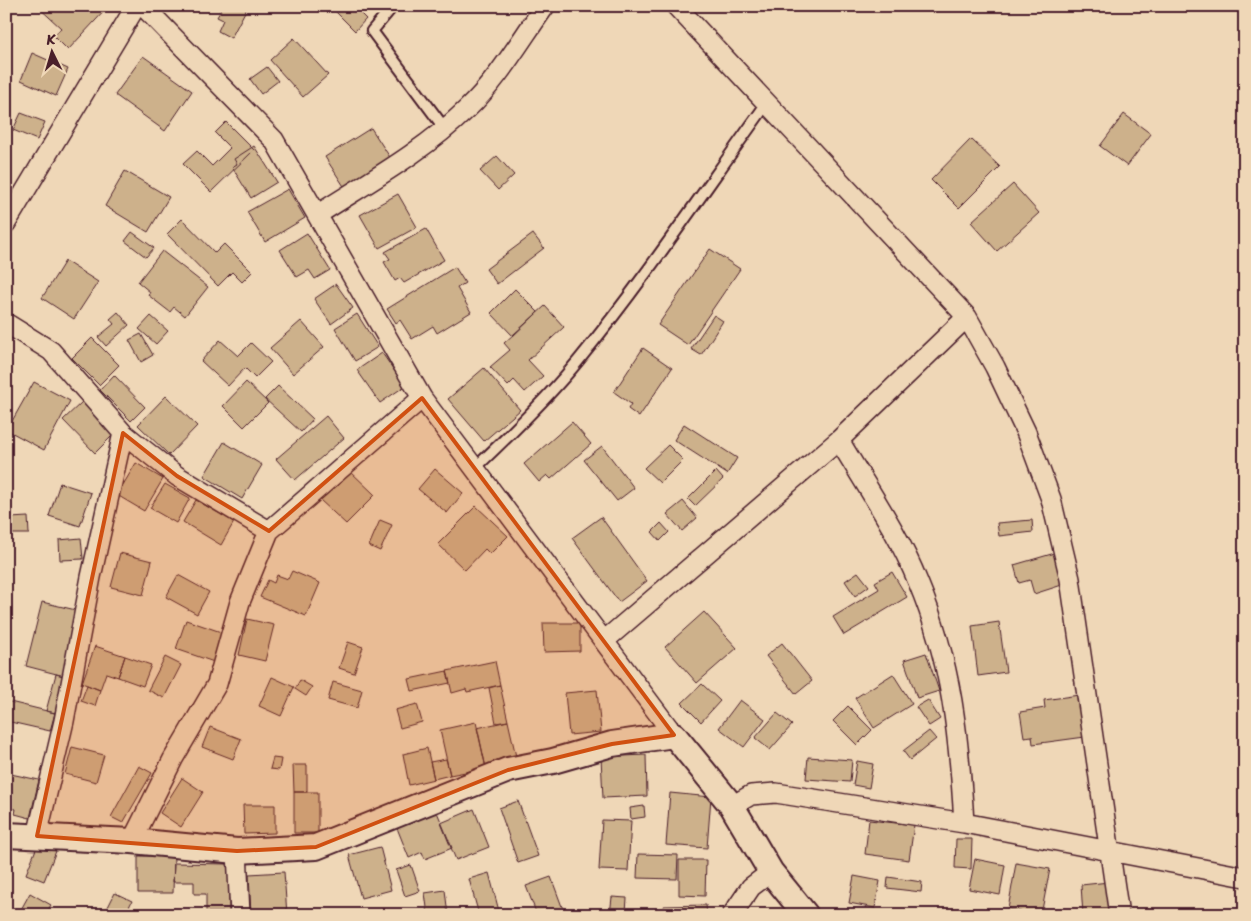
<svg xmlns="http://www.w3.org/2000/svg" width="1251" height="921" viewBox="0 0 1251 921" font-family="Sriracha,sans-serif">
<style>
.building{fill:#cdb18b;stroke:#4a1f2b}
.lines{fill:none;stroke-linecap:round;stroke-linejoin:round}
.service-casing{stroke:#4a1f2b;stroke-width:14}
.minor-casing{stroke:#4a1f2b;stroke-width:22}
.tertiary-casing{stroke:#4a1f2b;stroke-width:28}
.service{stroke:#efd7b7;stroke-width:10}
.minor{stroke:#efd7b7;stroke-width:19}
.tertiary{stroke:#efd7b7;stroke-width:24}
.marked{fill:#d05011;fill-opacity:0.2;stroke:#d05011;stroke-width:4;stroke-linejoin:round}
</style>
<rect width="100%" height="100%" fill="#efd7b7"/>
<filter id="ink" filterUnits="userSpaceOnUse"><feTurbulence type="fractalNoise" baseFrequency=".02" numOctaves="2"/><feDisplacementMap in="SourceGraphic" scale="10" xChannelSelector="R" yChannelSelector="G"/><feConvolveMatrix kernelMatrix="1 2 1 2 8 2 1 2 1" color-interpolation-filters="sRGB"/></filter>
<g filter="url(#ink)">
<path class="building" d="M37 6H109L68 50 54 36 61 28Z
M214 6H248L231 38 218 31 223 20 217 17 221 10Z
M330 6H353L366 19 355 31Z
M294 38 328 75 303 97 270 60Z
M32 53 68 69 56 96 21 80Z
M143 56 192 91 165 131 115 95Z
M267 67 278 81 261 94 250 79Z
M21 113 45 122 37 140 13 130Z
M1124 114 1151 134 1127 166 1100 146Z
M226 122 254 150 211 192 183 164 197 151 212 166 230 148 215 133Z
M371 128 393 162 347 191 325 157Z
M971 139 1000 167 959 208 931 180Z
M254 146 277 182 251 198 232 167 237 164 234 159Z
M497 156 514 175 498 190 480 171Z
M125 171 169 197 148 232 105 206Z
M1013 184 1039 213 997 251 971 222Z
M288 189 305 218 265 242 247 212Z
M398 194 417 227 379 248 360 215Z
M182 219 215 253 224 244 252 272 242 282 232 272 218 286 167 234Z
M426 229 444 260 404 283 400 278 395 281 384 262 390 259 385 252Z
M132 232 154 248 146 257 125 241Z
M307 233 330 270 315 279 309 270 297 277 280 250Z
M533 234 544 248 497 284 486 269Z
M710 249 740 269 688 345 658 325Z
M162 251 208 287 185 316 174 307 170 312 148 295 150 292 138 282Z
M65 261 98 282 74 319 42 298Z
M455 267 465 283 457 288 471 312 437 333 433 326 412 339 400 320 396 323 387 309Z
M336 284 353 308 331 324 314 299Z
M515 289 538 312 513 336 491 313Z
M545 306 564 327 528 360 543 376 525 392 514 380 508 386 490 367 510 350 504 343Z
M118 312 129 325 106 346 98 337 114 324 110 319Z
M357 314 378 347 355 361 335 328Z
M714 315 723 321 701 355 691 349Z
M151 316 168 331 156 344 139 329Z
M301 321 324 347 293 374 270 348Z
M141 334 153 355 141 362 129 340Z
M92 338 119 365 99 385 72 358Z
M220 340 238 356 251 343 271 362 255 378 245 368 228 386 201 361Z
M643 348 672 368 639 417 628 409 631 404 614 392Z
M382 353 405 386 380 403 357 370Z
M484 368 520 410 484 441 448 399Z
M114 375 145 407 131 421 100 390Z
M34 382 70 401 44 450 7 430Z
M246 382 268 403 244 427 223 406Z
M278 386 313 419 301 432 265 399Z
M166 396 197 426 169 455 138 425Z
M82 402 114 434 95 453 63 420Z
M326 416 344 438 295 480 276 459Z
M572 422 591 444 551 479 547 475 539 482 524 464Z
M684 424 737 458 727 474 674 440Z
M224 442 262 465 242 499 204 476Z
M668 445 683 460 660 483 644 468Z
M602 446 634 488 617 501 584 460Z
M136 463 163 479 144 511 117 495Z
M435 469 463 493 447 513 418 489Z
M349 470 375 495 346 524 320 500Z
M716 471 723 479 695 506 688 499Z
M60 483 91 493 80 526 49 516Z
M165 484 190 498 176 523 150 508Z
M196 500 234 522 221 545 183 522Z
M683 501 697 518 682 531 667 514Z
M476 506 508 536 490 554 485 549 465 570 438 544Z
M28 517 29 534H11L10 518Z
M601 517 647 581 619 602 572 538Z
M380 520 392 525 380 551 369 546Z
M1032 520 1033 532 999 536 997 523Z
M661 523 669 532 660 541 652 532Z
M81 538 83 559 60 560 59 540Z
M120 553 152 561 143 595 111 587Z
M1055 553 1065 584 1034 594 1030 580 1019 583 1014 565Z
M292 571 320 583 306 616 260 597 268 580 274 583 277 575 288 579Z
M858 572 869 586 855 596 845 581Z
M892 572 907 597 844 635 833 617 879 589 875 582Z
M178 575 209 592 197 614 166 597Z
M42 602 80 611 64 676 26 666Z
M704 612 737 648 697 683 665 647Z
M247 619 274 625 265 661 239 655Z
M186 620 224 633 214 662 176 649Z
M999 622 1006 672 978 676 972 626Z
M543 623H580V651L544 652Z
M348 642 363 647 354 673 339 668Z
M782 643 812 681 796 694 766 656Z
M95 646 125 656 118 677 106 673 100 690 82 683Z
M926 653 939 691 917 698 904 660Z
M125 656 151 665 143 686 118 677Z
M165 657 181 665 164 698 148 690Z
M495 661 500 685 467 692 466 689 452 693 447 671Z
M447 671 450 683 412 691 409 679Z
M56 674 64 676 55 713 46 711Z
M893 674 912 704 874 728 855 698Z
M272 677 294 687 281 716 259 706Z
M300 680 312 687 306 696 295 689Z
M333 682 362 690 357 708 328 700Z
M702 684 720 701 701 722 682 703Z
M87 685 100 690 95 706 81 701Z
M500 685 508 721 496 723 489 688Z
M597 690 601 732 569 735 565 693Z
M1079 695 1085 737 1033 744 1032 736 1024 737 1020 712 1045 708 1044 700Z
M740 700 765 719 744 747 719 728Z
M928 700 940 719 929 726 916 707Z
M6 701 55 713 50 731 6 721Z
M417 704 422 722 400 728 395 710Z
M848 706 872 730 857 745 833 721Z
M777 713 792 725 770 750 755 738Z
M508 721 517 761 486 768 477 728Z
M476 722 486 768 450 775 440 730Z
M210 727 241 739 233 759 202 747Z
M929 731 936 739 910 760 903 751Z
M72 747 104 755 96 782 65 774Z
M427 748 434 779 409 785 403 754Z
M646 755 647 796 603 798 601 757Z
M808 757 852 760 850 782 806 779Z
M273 758 281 759 279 770 270 769Z
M446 759 450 775 434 779 430 762Z
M857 761 873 764 869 788 853 785Z
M293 765H307V792H294Z
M139 766 152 773 123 823 111 817Z
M6 773 39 780 30 818 15 814 16 809 6 807Z
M182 778 203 792 181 827 160 813Z
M294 792H318V833H294Z
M670 793 711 797 707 848 666 845Z
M518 801 538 856 518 863 499 808Z
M243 805H275V833L244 834Z
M644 806 645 817 631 819 630 808Z
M474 809 489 847 456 860 441 823Z
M437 812 452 848 425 859 422 852 409 858 397 828Z
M602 820 631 821 628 871 599 870Z
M869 820 914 825 909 860 865 854Z
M956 839H972L971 869 955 868Z
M38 844 56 851 44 881 26 874Z
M380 847 391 890 361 898 349 855Z
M638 854 678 855 677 879 637 878Z
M138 856H174L173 893H138Z
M975 859 1005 865 1000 895 969 889Z
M679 860H706L705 896 679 895Z
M174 863 229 864V912H206V894H194V882H173Z
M1016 863 1050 869 1041 915 1008 909Z
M411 865 420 891 405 896 396 870Z
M284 872 287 915H251L249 874Z
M489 873 500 915H479L469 879Z
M854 876 880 881 875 908 849 903Z
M551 877 564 912 557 915H537L526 886Z
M888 877 922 882 921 892 887 888Z
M1109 882 1112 915H1083L1081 885Z
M445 890 448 915H428L425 893Z
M30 893 51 905 45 915H18Z
M115 893 132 901 125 915H104Z
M612 897 627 898 626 912H632V915H610Z
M706 905 707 915H665L664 906Z"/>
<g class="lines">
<g class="service-casing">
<path id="service" d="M393 6 372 31 445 129
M475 468C511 434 546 400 578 361 645 279 705 189 767 103"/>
</g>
<g class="minor-casing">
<path id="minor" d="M143 6 274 140 422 398 674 735
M676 6 967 317 995 367 1026 432 1051 499 1070 579 1119 915
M317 215C368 182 423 152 467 109 498 80 520 41 545 6
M6 223 136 6
M6 323 51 351 123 433 177 476 269 531
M839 440C866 486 898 532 918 582 952 663 959 737 964 823
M604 641 839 440 967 317
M732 806 751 795 776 793 964 823 1245 877
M37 836 64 721 91 577 123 433
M132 841 173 759 217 684 240 602 269 531 422 398
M237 851 240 915
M732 915 751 887 771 872"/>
</g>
<g class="tertiary-casing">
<path id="tertiary" d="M6 835 132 841 237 851 316 847 508 770 553 761 612 744 674 735 732 806 771 872 806 915"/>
</g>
<use href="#service" class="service"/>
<use href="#minor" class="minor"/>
<use href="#tertiary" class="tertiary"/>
</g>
</g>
<path class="marked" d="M422 398 674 735 612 744 508 770 316 847 237 851 37 836 123 433 177 476 269 531Z"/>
<rect width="1251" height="921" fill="none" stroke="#efd7b7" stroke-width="25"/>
<rect x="12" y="12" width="1226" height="896" fill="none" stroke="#4a1f2b" stroke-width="2" filter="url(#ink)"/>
<g transform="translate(52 52) rotate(355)" stroke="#efd7b7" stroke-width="4" paint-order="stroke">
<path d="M0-4L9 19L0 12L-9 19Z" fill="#4a1f2b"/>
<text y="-8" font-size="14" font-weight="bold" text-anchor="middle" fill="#4a1f2b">K</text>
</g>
</svg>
